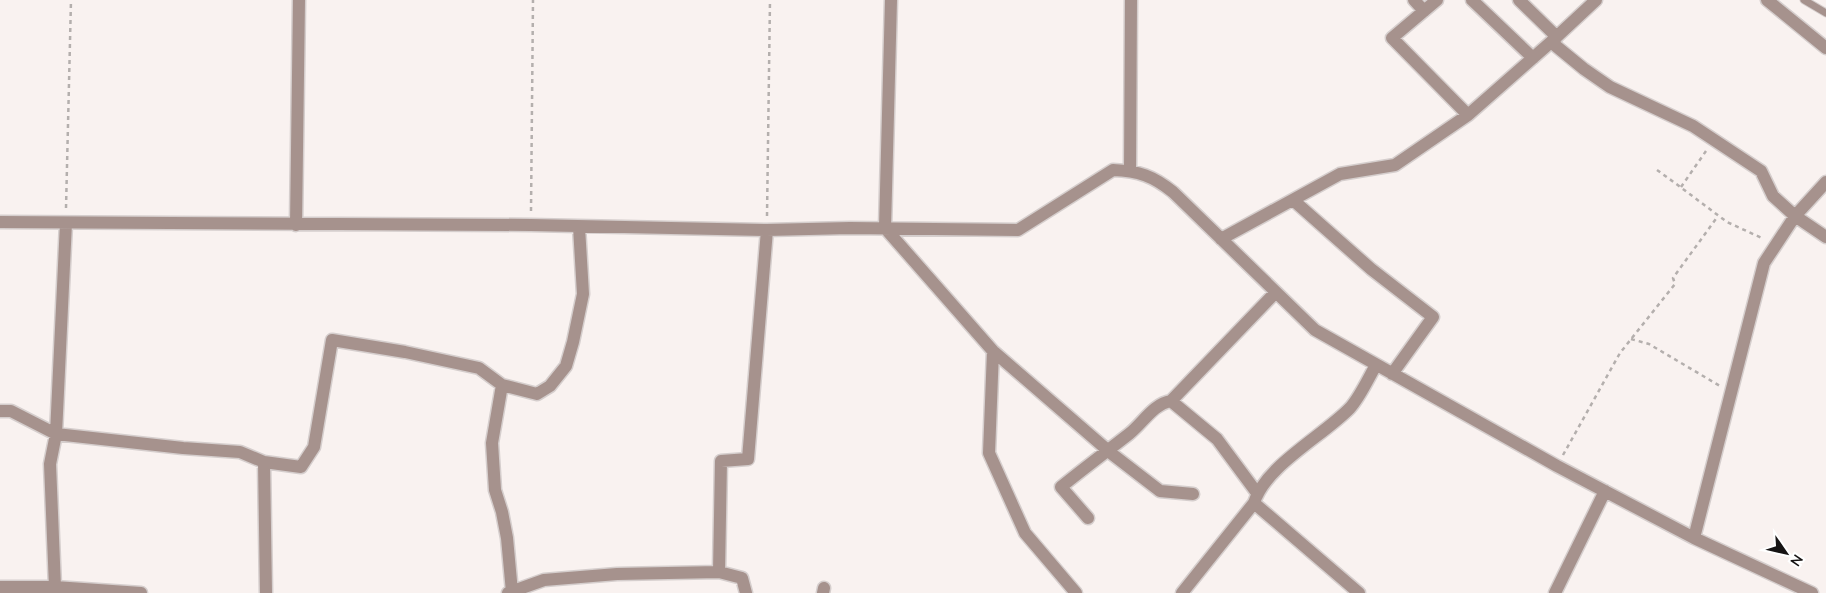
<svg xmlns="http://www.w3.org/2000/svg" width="1826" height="593" viewBox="0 0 1826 593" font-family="'Nunito Sans',sans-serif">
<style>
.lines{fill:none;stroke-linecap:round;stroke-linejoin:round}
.lane-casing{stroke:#d5cecd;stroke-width:9}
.street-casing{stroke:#d5cecd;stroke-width:15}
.path{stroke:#b4afad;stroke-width:2.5;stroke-dasharray:4 4;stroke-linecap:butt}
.lane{stroke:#a6928d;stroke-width:7}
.street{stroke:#a6928d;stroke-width:12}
</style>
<rect width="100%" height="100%" fill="#f9f2f0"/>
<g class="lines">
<g class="lane-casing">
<path id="lane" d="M1804 0 1826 13"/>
</g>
<g class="street-casing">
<path id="street" d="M891 0 885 228 993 351 1112 454 1160 491 1193 494
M1414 0 1424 11
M1437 0 1392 38 1468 115
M1472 0 1533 58
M1519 0 1557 37
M1767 0 1826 48
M1551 42 1584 69 1610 87 1693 126 1761 171 1773 196 1795 216 1826 237
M1130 171 1131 0
M1293 200 1371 269 1433 317 1392 374
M0 222 531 225 767 230 850 228 1018 230 1113 170C1139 171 1153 176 1173 192L1315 330 1557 466 1694 538 1812 593
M296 225 299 0
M1221 239 1340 174 1395 165 1468 115 1551 42 1596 0
M993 351 989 453 1025 533 1076 593
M1171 401 1217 439 1257 493
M0 411H11L56 434 183 448 240 452 264 462 301 467 314 447 332 340 405 352 479 368 502 385
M264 462 266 593
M1088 518 1061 487C1083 469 1106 452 1129 434 1143 423 1153 404 1171 401L1275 293
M1694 538 1764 263 1795 216 1826 182
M0 587H55L141 593
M55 587 50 464 56 434 66 223
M512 592 507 538 502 512 495 490 492 443 502 385 537 394 550 386 566 366 573 342 583 294 579 227
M508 593 544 580 617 574 719 572
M746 593 742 578 719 572 721 461 748 459 767 230
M823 593 824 588
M1182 593 1254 503
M1359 593 1254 503C1265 466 1323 436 1350 408 1360 397 1368 379 1376 365
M1555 593 1605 491"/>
</g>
<path class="path" d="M1657 170 1675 183 1727 222 1764 239
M1681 187 1706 151
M66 208 71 0
M531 211 533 0
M767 216 770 0
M1631 339 1649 344 1720 386
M1563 455 1620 353 1675 284 1673 278 1718 216"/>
<use href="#lane" class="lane"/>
<use href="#street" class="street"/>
</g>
<g transform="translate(1786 553) rotate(124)" stroke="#ffffff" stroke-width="4" paint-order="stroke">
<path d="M0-4L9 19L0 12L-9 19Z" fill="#161313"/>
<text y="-8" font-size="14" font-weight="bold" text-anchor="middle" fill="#161313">N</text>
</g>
</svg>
